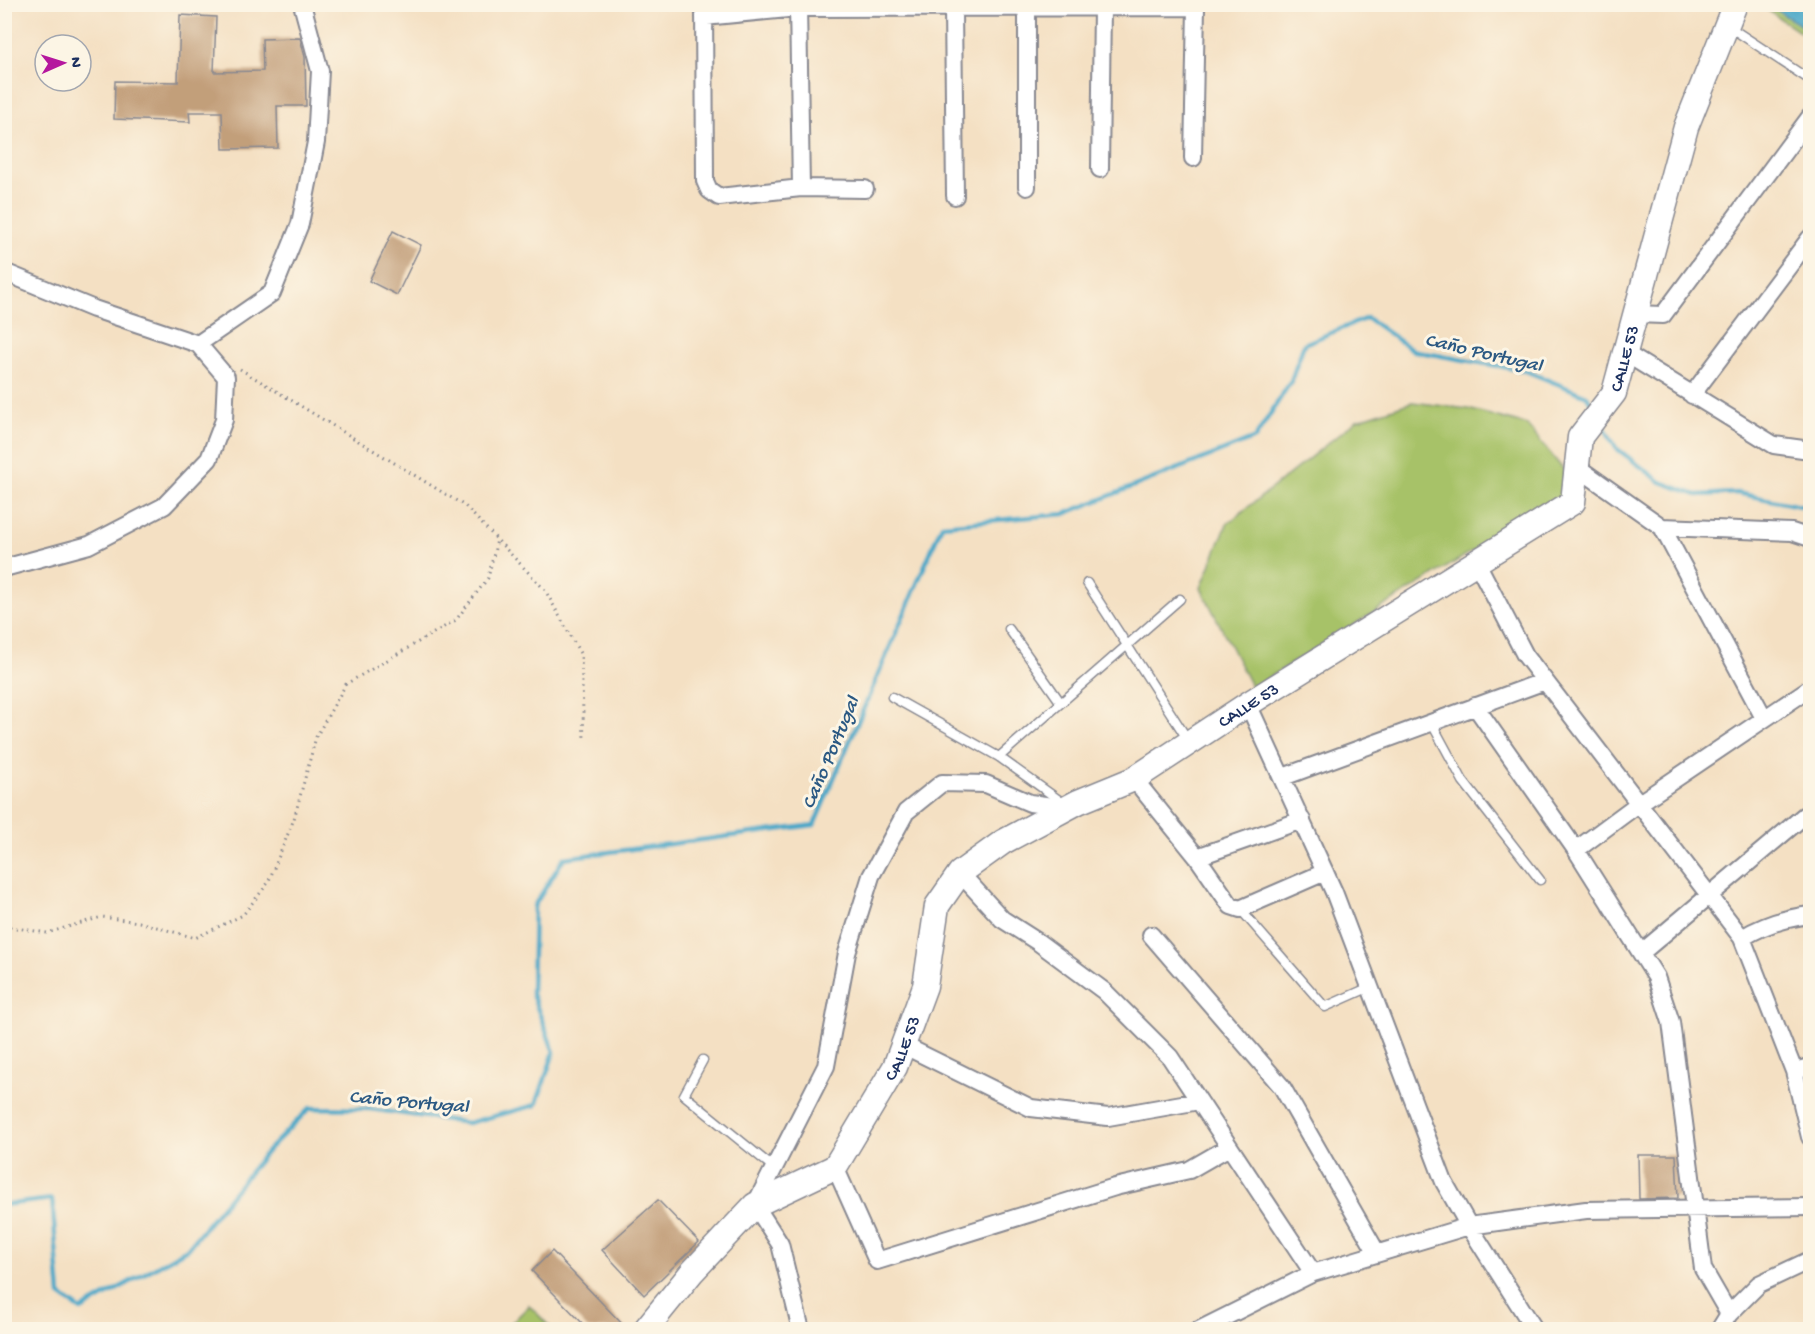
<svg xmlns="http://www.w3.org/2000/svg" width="1815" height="1334" viewBox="0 0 1815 1334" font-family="'Gochi Hand',sans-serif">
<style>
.green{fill:#a7c268;stroke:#617863;stroke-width:1.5}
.water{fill:#49a7c8;stroke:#326b93;stroke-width:1.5}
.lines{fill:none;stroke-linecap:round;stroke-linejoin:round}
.stream{stroke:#49a7c8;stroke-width:4.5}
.building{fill:#c29f7a}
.lane-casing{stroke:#888890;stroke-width:11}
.street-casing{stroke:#888890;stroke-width:20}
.secondary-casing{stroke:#888890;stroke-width:27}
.path{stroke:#888890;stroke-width:3;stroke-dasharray:1.5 4.5;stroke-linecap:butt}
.lane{stroke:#fff;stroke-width:8}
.street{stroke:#fff;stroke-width:16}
.secondary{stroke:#fff;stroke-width:24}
.labels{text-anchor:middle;stroke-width:6;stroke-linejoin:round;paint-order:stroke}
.street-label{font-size:18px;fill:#1b2f5e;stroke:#fcf5e5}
.water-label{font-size:20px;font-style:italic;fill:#2b5983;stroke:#fcf5e5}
</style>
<rect width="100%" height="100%" fill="#fcf5e5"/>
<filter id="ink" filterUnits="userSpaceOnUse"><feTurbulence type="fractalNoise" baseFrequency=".0167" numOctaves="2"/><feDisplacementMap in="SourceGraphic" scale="12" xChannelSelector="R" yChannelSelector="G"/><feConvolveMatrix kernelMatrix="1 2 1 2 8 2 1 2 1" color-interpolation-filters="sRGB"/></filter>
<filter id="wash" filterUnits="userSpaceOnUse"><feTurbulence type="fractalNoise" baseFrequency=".008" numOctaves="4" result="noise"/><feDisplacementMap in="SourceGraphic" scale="24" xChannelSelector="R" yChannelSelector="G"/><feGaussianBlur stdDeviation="1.35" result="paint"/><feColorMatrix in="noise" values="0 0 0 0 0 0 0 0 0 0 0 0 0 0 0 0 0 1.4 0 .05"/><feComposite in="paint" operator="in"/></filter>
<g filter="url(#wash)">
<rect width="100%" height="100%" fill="#f4e0c3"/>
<path class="green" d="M1760 5H1810V39Z
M1412 402 1468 409 1527 425 1568 475 1566 493 1252 688 1201 588 1227 524 1357 420Z
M529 1305 552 1329H505L529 1306Z"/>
<path class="water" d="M1772 5H1810V31L1779 12Z"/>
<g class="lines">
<path class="stream" d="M1602 423 1616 448 1661 482 1697 495 1737 493 1810 508
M4 1205 52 1199 60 1295 81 1310 187 1249 268 1150 310 1108 370 1109 468 1123 536 1105 554 1052 532 994 534 906 564 858 814 825 942 525 1064 514 1255 438 1291 381 1304 344 1367 318 1414 351 1526 371 1587 396 1593 407"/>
</g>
<g id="blocks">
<path class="building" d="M180 15 216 17 214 72 263 71 262 39 300 38 305 57 306 106H277L278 148 223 149 222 112H189L190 122 114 119 115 81 178 82Z
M393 231 421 245 397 295 369 281Z
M1638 1155H1676L1678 1198 1639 1199Z
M658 1200 699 1242 644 1295 602 1250Z
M552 1251 627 1329H588L532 1271Z"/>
</g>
</g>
<g filter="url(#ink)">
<use href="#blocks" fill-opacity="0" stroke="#888890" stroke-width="1.5"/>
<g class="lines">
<g class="lane-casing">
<path id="lane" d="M1728 26 1810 80
M1087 583 1188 740
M1009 629 1061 703
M892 697 999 757 1066 805
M1431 722 1463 781 1540 880
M999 757 1180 599
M1240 909 1325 1007 1370 987
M703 1060 684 1095 774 1168"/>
</g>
<g class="street-casing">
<path id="street" d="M704 4 705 181 709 190 719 197 801 188 865 189
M798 4 801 188
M953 8 955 196
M704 17 798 8 1196 7V4
M1193 158 1196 7
M1100 169 1102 7
M1027 187V7
M4 272 94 309 198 344 226 377 224 420 209 459 164 506 89 545 4 568
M1635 314 1663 315 1810 117
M198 344 272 293 300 224 316 142 320 71 302 4
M1625 353 1774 445 1810 450
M1692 395 1810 238
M1577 467 1662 527 1792 532 1810 538
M1662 527 1764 718
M1477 563 1525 655 1742 938 1794 1071 1810 1137
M1248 704 1334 892 1444 1182 1469 1226 1535 1330
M1475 706 1576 850 1656 977 1671 1022 1703 1269 1729 1314
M1283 777 1545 681
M1134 779 1197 857 1231 906 1240 909 1325 872
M1576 850 1638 804 1810 688
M1197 857 1302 820
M960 873 1002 919 1038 942 1104 991 1170 1057 1313 1273
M1151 935 1282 1087 1377 1253
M1742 938C1763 925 1786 918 1810 915
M1641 953 1805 815 1810 812
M903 1045 1031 1108 1108 1117 1199 1101
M1794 1071 1810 1067
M835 1167 877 1261 1115 1187 1189 1170 1229 1147
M801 1330 780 1244 755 1205 826 1066 847 953 871 876 906 812 942 783 986 784 1030 803 1067 808
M1199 1330 1313 1273 1469 1226 1586 1210 1810 1207
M1719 1330 1729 1314 1759 1284 1810 1260"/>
</g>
<g class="secondary-casing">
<g id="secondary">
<path id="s1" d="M645 1330 692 1272 755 1205 835 1167 895 1067 925 986 937 906 960 873 1003 842 1078 802 1134 779 1248 704 1573 502 1580 437 1614 393 1686 127 1735 4"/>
</g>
</g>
<path class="path" d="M240 369 465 506 545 590 581 655 584 740
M4 926 47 933 102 917 139 922 195 938 243 915 268 883 294 819 316 737 346 684 456 620 488 578 497 540"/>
<use href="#lane" class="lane"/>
<use href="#street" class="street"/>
<use href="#secondary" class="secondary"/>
</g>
</g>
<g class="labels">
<g class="street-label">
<text dy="6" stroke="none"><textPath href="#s1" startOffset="1454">CALLE 53</textPath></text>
<text dy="6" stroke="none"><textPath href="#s1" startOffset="914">CALLE 53</textPath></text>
<text dy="6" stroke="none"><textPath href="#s1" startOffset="392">CALLE 53</textPath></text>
</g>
<g class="water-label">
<text transform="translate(1484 351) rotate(13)" y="7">Caño Portugal</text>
<text transform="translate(829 752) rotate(-67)" y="7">Caño Portugal</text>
<text transform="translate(409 1100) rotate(5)" y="7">Caño Portugal</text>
</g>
</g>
<rect width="1815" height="1334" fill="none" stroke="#fcf5e5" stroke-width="24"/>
<g transform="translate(63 63) rotate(87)"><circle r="28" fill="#fcf5e5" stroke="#a2a6af" stroke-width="1.5"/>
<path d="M0-4.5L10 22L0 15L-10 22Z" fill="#b5179e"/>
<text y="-9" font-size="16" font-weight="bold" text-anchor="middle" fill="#1b2f5e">N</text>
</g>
</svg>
